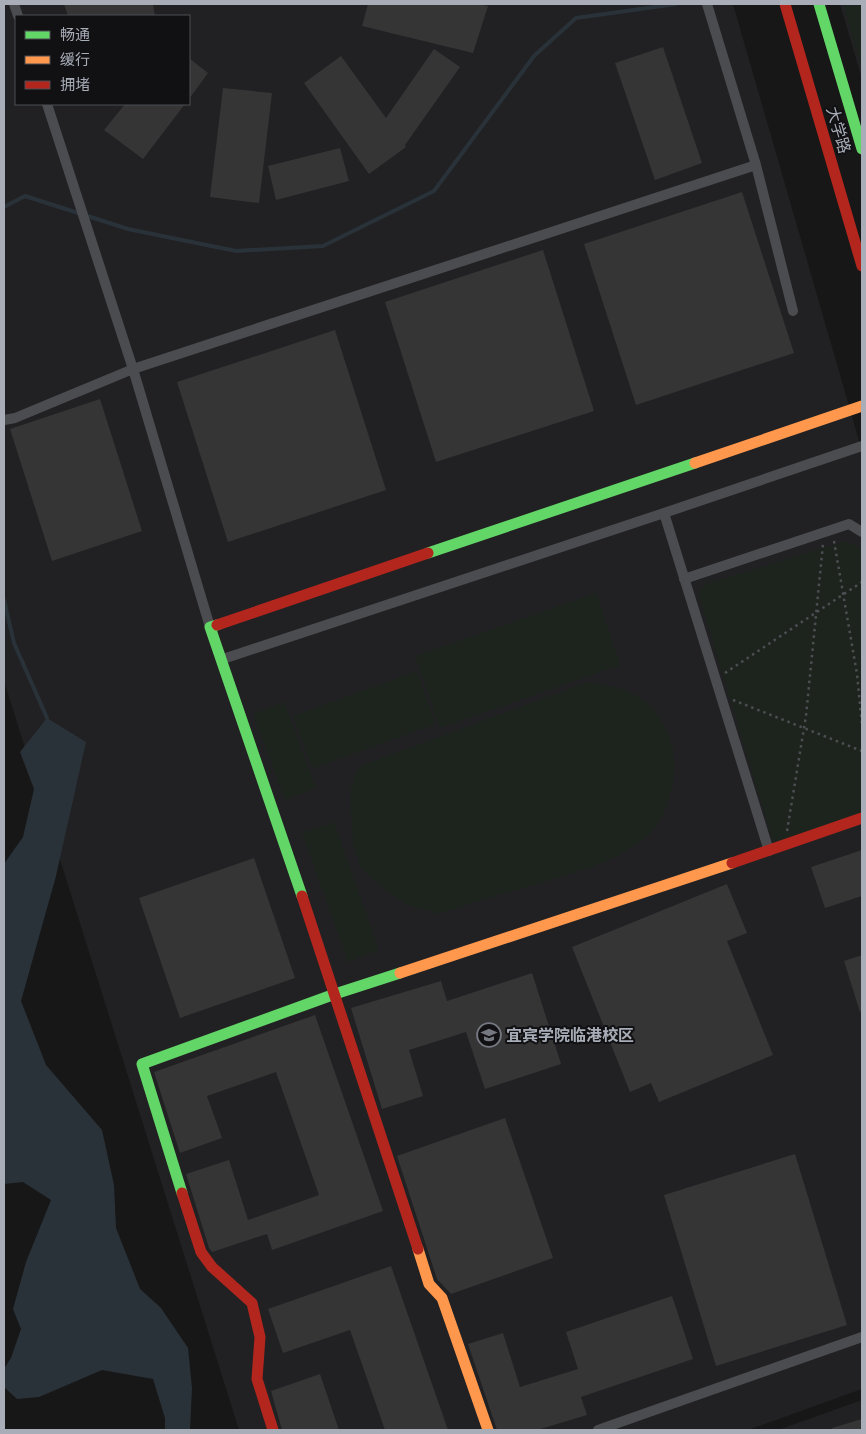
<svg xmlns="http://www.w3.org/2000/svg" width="866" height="1434" viewBox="0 0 866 1434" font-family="Arial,'Noto Sans SC',sans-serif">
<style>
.built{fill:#212123;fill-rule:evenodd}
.green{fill:#1d241e}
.water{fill:#2a3239}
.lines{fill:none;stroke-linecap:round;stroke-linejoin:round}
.stream{stroke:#2a3239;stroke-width:4}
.building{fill:#353536}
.path{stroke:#4d4e52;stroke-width:2.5;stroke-dasharray:2.5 4;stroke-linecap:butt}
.street{stroke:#4b4c50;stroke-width:10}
.fast{stroke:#63d668;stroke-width:11}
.slow{stroke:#ff974d;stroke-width:11}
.jam{stroke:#b3261e;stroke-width:11}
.labels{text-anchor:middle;stroke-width:4;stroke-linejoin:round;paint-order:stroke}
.street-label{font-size:16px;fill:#a8adb8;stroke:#111113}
.poi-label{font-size:16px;font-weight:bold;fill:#a8adb8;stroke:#111113;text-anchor:start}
</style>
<rect width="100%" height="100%" fill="#171717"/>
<path class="built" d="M4 4H733L862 451V1389L748 1430H239L4 681ZM16 16H189V104H16Z
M840 4H862V79Z
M862 1400V1430H778Z"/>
<path class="green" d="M843 4H862V68Z
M846 541 862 549V819L775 849 699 596V591L706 584Z
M596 593 620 665 440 728 415 656Z
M417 671 436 724 312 769 293 716Z
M588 682C629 688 654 697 670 738 681 768 670 819 644 839 614 863 576 872 540 883 506 893 472 903 439 914L411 906 392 895 361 869 353 845 350 792 354 778 360 766Z
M284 702 316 788 285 800 253 714Z
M334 822 379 950 348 962 302 833Z"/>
<path class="water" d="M47 718 86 742 56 876 21 1001 46 1065 102 1130 114 1185 116 1228 140 1289 161 1308 188 1348 192 1388 190 1430H165V1418L153 1379 102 1370 39 1397 17 1399 4 1387V1369L11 1358 21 1329 13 1309 26 1262 51 1200 23 1182 4 1184V864L23 837 34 789 20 752Z"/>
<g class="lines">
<path class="stream" d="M4 207 25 196 128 229 236 251 323 246 434 191 534 56 576 18 676 4
M4 600 14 643 47 718"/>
</g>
<path class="building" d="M64 4H153L155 16H68Z
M368 4H478L488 6 473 53 362 26Z
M663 47 702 163 655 180 615 63Z
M434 49 460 67 405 145 406 147 369 174 304 83 341 56 386 118Z
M189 58 208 73 189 99Z
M223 88 272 93 259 203 210 197Z
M125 104H185L143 159 104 130Z
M340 148 349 181 276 200 268 166Z
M742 192 794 353 636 405 584 244Z
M543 250 594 411 436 462 385 302Z
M335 330 386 490 228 542 177 382Z
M100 399 142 531 52 561 10 429Z
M862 850V896L825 908 811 867Z
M254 858 295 978 180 1018 139 898Z
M727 884 747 933 727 941 773 1055 659 1102 651 1083 630 1092 572 947Z
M862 955V1011L860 1012 844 961Z
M532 973 561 1064 485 1089 466 1032 409 1050 423 1096 382 1109 351 1008 441 981 447 1001Z
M315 1015 383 1211 272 1250 267 1234 212 1252 209 1248 186 1174 229 1160 248 1220 319 1195 276 1072 207 1096 222 1138 180 1153 154 1072Z
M505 1118 553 1258 451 1294 437 1279 397 1156Z
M795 1154 847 1325 716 1366 664 1195Z
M391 1266 448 1430H385L350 1330 283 1353 268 1309Z
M672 1296 693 1359 581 1397 587 1415 537 1430H497L468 1344 503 1333 520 1387 578 1369 566 1332Z
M320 1374 339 1430H282L271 1391Z
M862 1419V1430H832V1428Z"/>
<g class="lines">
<path class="path" d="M834 541 857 674 862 725
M725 673 862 582
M733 700 862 751
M787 831 806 716 823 544"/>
<path class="street" d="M14 4 18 16
M707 4 756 165 793 311
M47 104 133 369 210 627
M4 420 15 418 133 369 756 165
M664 513 769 851
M684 579 849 524 862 532
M223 659 664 513 862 446
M598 1430 862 1337"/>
<path class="fast" d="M819 4 862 149
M428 553 695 463
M217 625 210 627 302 896
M182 1193 142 1064 335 994 400 973"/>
<path class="slow" d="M695 463 862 406
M400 973 732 863
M418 1249 429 1284 442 1298 488 1430"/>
<path class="jam" d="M785 4 862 266
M217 625 428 553
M732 863 862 818
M302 896 418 1249
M182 1193 201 1252 212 1267 252 1303 260 1337 257 1379 273 1430"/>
</g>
<defs>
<g id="university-ring" transform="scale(1.25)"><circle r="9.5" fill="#111113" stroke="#757880" stroke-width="1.5"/><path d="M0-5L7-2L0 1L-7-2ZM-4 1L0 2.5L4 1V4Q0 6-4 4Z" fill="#757880"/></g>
</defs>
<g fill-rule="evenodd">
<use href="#university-ring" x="489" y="1035"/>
</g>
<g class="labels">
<g class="street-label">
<text transform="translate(839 130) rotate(74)" y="6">大学路</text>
</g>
<g class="poi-label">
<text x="506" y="1041">宜宾学院临港校区</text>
</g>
</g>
<rect width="866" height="1434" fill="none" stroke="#a8adb8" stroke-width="10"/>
<rect x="15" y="15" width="175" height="90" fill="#111113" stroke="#4d4f55"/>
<rect x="25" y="31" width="25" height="8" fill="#63d668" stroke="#4d4f55"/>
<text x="60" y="40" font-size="15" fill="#a8adb8">畅通</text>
<rect x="25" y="56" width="25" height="8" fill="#ff974d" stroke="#4d4f55"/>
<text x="60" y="65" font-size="15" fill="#a8adb8">缓行</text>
<rect x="25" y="81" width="25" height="8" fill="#b3261e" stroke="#4d4f55"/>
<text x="60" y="90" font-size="15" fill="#a8adb8">拥堵</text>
</svg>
